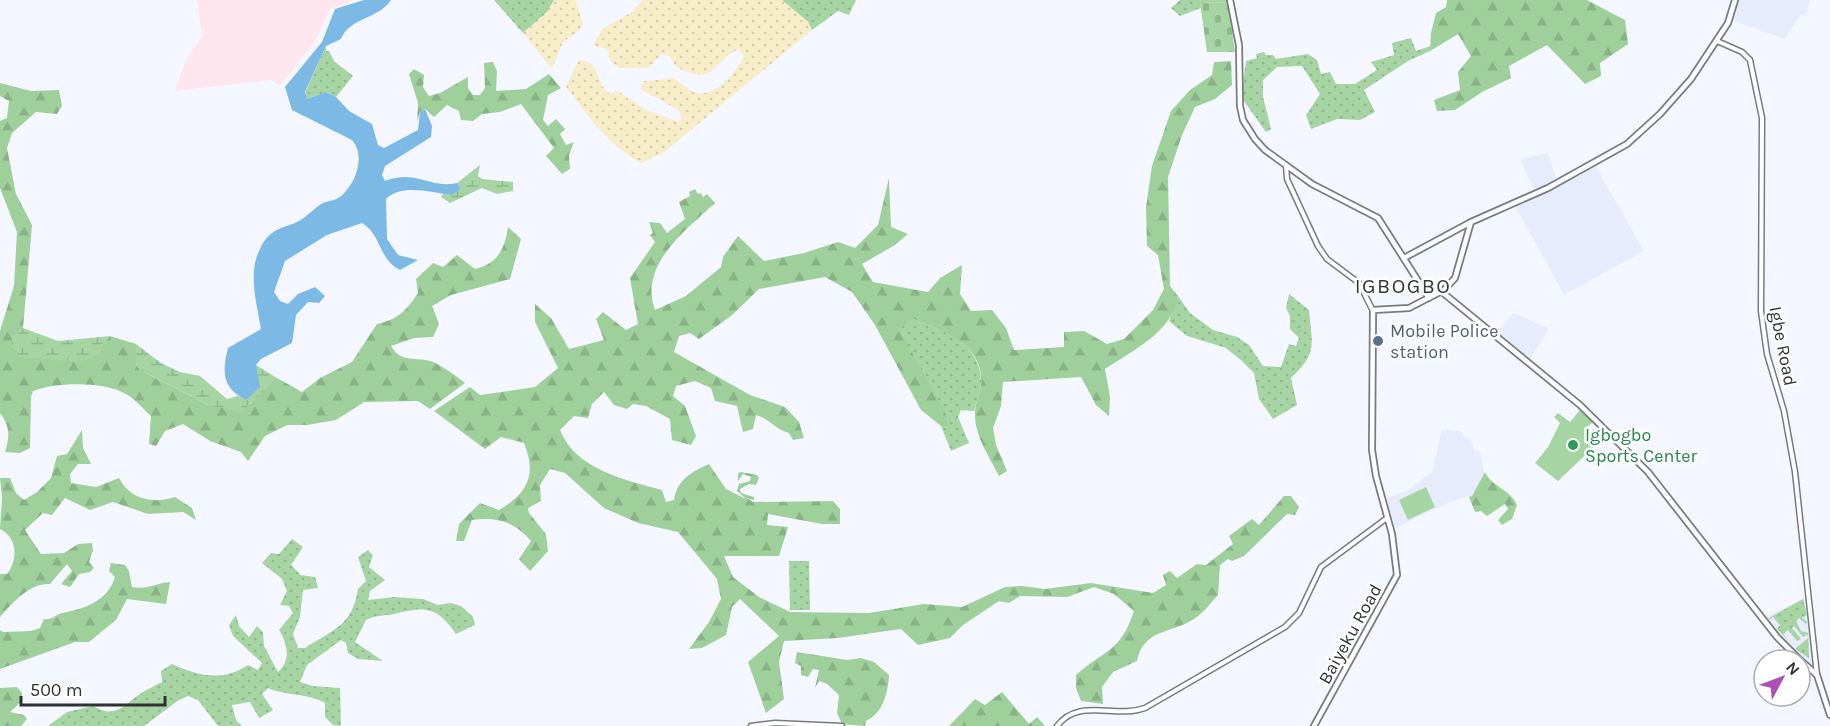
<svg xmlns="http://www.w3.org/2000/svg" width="1830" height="726" viewBox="0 0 1830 726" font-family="Karla,sans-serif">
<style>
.built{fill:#e6ecfb}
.industrial{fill:#ffe5ed}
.grass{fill:url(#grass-dots)}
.forest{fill:url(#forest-firs)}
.wetland{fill:url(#wetland-marsh)}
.sand{fill:url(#sand-dots)}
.cemetery{fill:url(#cemetery-stones)}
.garden{fill:#a6d5a3}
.water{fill:#7cb9e5}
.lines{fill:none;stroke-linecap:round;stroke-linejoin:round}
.tertiary-casing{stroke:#787b82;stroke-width:7}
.secondary-casing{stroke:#787b82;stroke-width:8}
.tertiary{stroke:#fff;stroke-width:4}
.secondary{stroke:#fff;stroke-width:4.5}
.service-dot{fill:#5c6f8a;stroke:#fff;stroke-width:2}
.leisure-dot{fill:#2e9e5b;stroke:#fff;stroke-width:2}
.labels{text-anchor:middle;stroke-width:5;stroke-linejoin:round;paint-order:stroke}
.service-label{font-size:18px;fill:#4e5e75;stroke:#fff;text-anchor:start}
.street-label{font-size:18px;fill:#303134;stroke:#fff}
.leisure-label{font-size:18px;fill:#27864d;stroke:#fff;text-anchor:start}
.quarter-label{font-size:21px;letter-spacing:1.5px;fill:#34373d;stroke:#fff}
</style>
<defs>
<pattern id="grass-dots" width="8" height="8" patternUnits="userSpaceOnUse" patternTransform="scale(1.5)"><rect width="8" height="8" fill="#a6d5a3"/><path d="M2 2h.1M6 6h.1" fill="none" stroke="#8fb78d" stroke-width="1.8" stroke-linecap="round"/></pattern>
<pattern id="forest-firs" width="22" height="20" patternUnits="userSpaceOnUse" patternTransform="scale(1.5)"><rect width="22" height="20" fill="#9fd09b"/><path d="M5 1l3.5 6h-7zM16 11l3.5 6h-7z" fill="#89b386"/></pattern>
<pattern id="wetland-marsh" width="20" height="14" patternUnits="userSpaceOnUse" patternTransform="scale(1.5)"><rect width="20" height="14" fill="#a6d5a3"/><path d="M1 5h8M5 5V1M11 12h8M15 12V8" fill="none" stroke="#8fb78d"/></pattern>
<pattern id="sand-dots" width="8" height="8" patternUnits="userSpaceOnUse" patternTransform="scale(1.5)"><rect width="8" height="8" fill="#f7edc8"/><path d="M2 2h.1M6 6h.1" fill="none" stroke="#d4ccac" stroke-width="1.8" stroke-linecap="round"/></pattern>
<pattern id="cemetery-stones" width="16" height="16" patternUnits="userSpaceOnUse" patternTransform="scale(1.5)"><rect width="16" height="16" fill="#a6d5a3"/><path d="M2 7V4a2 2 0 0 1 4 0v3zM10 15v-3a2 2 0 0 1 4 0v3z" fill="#8fb78d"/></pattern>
</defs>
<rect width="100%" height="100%" fill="#f4f7ff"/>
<path class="built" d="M1738 0H1810L1806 14 1800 15 1785 39 1732 20Z
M1548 153 1557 182 1535 192 1520 159Z
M1595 165 1644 251 1564 295 1515 206 1577 177Z
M1514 313 1549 329 1529 360 1496 334Z
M1442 429 1461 431 1464 436 1471 440 1475 451 1478 450 1481 455 1484 474 1472 496 1450 502 1395 528 1387 498 1408 490 1432 472Z
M1804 598 1810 631 1814 667 1783 640 1765 617Z"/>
<path class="industrial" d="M197 0H353L330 9 315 41 280 86 271 80 175 91 185 62 202 36Z"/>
<path class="grass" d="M494 0H554L547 12 523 33Z
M782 0H856L849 15 838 11 812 30 808 22Z
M1180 0H1228V2L1200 3 1201 8 1180 16 1171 8Z
M1411 38 1416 51 1430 46V51L1408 61 1364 90 1375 112 1360 120 1337 119 1311 129 1306 115 1320 94 1302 66 1277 67 1263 80V97L1271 129 1266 132 1241 97 1246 61 1257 58 1256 54 1264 52 1266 55H1273L1276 59 1308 54 1317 60 1321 74 1330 72 1336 84H1355L1377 70 1371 62 1394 55 1392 43Z
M326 46V51H329L334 61 353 76 336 97 326 92 307 99 305 93Z
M1289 294 1309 310C1312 345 1318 353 1291 378L1297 405 1273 419 1259 399 1254 373 1242 361 1226 348 1187 336 1169 321 1178 296 1190 313 1213 330 1237 337 1249 345 1263 366 1281 367 1289 344 1296 346 1299 338 1290 329V316L1286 308Z
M914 319C944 331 982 344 981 383 981 391 976 402 974 411L961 410 958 417 969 443 951 451 941 426 948 428 898 329Z
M292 539 303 547 291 565 301 575 315 577 318 588 303 590 300 617 293 634 298 648H305C334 629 352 626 358 589L366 581 358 557 368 550 373 555 369 567 385 580 370 591 368 600 394 597 423 599 438 605 451 603 461 606 473 617 475 625 456 634C437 606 425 606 394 614 384 616 375 615 366 620L355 642 383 661 358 659 348 653 346 643 341 640 307 665 300 682 313 686 340 688 341 726 333 725 325 717V703C308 693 286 696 268 688L262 694 273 710 259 718 250 702 232 705 236 720 242 726H218L198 700 188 696 179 700 144 726H48L67 712 93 706C117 720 124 704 140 694 147 689 155 686 162 682L161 671 172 664C199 676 222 682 248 665L258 670 262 663 233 636 229 625 236 615 239 626 249 637 257 626 263 632 264 646 278 672C292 660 287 643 279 630L293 613 289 606 280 605 287 591 282 579 262 563 271 553 279 554Z
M789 561H809L810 610H790Z
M1803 599 1807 615 1802 618 1807 622 1806 624 1799 618 1796 621 1801 631 1808 633 1809 658 1795 649 1808 638 1807 634 1803 637 1794 626 1792 628 1801 639 1797 641 1788 630 1783 634 1790 643 1777 629 1780 625 1773 617 1769 620V618Z"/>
<path class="forest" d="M1447 0H1587L1625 20 1628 44 1600 63 1601 76 1585 84 1547 45 1509 66 1511 78 1482 92 1455 110 1437 111 1434 100 1460 90 1458 72 1471 56 1458 34 1430 51 1431 33 1436 13 1446 7Z
M1231 61 1232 85 1215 99 1195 107 1182 135 1168 177 1170 286 1178 296C1172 333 1133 350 1105 369L1110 397 1109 416 1096 405 1081 377 1003 382 1001 406 993 428 996 445 1007 471 999 476C989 456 974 435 975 412 975 403 980 394 981 385 985 345 943 331 914 319L899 329 945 412 949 428 941 426 921 410 875 325 852 292 825 277 759 289 731 316 699 339 690 333 679 336 674 352 750 395 785 407 799 422 804 438 793 440 789 433C776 430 770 419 756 415L753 429 743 432 737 406 715 401 711 388 695 381 676 386 673 396 685 406 696 436 691 445 672 440 670 419 646 406 633 404 627 409 614 405 604 392 592 404 588 418 574 416 560 430C575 469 625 480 662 490L666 502 674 500C677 480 691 472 709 464L726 489 746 499 737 491 739 484 750 481 751 477 743 474 738 481V474L740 472 757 475 759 478 756 485 749 484 740 489 741 493 754 497V500L747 498 753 502 833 501 840 509V524H822L768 514 767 525 788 527 779 556H724L733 577 759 597 790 612 869 613 924 604 962 607 1005 587 1022 586 1045 589 1091 583 1153 593 1166 585 1163 575 1170 571 1177 578 1197 564 1206 565 1233 544 1229 536 1252 519 1259 525 1284 496H1291L1299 507 1295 515 1287 514 1244 556 1232 561 1228 559 1220 565 1218 595C1211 603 1203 613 1194 619 1171 634 1144 628 1137 661L1113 672 1102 687 1103 704 1081 701 1076 688V675C1105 649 1120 653 1134 611L1114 594 1094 587 1067 597 1020 596 1009 603 999 601 963 625 950 638 918 645 901 629 838 638 784 641 779 662 784 699 766 713 748 662 779 636 740 599 732 607 726 635 702 648 689 649 709 622 721 599 717 579 678 532 638 523 604 508 565 473 550 469 540 485 541 501 528 508 529 513 546 534 548 551 530 571 519 559 531 541C514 521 497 517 472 520L464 541H456L459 524 480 503 499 510C528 493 537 475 524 443L501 437 485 449 434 411 470 387 480 395 535 387 558 368 535 322V304L551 318 569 349 604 340 596 319 603 312 626 330 638 324 630 278 655 242 650 235 653 233 649 222 660 223 667 233 685 219 679 202 690 196 689 192 695 189 698 194 701 193 703 197 707 194 715 203C687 229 638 265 655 310L686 296 721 267 723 257 738 236 764 261 804 253 838 242 855 248 878 225 889 178 891 227 908 234 895 245 862 264 873 282 928 292 940 278 962 265 960 294 971 311 992 310 1006 328 1014 350 1064 347V332L1084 331 1107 344 1124 339 1153 310 1164 289 1158 255 1147 246 1146 207 1152 166 1171 111 1190 90 1212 75 1214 62Z
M493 62 497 71 496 91 526 89 549 74 561 88 548 95 543 120 548 126 556 119 565 129 560 134 566 145 574 142 569 155 570 169 562 174 546 156 554 148 521 104 500 112 482 114 473 121 461 120 459 111 447 105 434 117 425 109 420 112 417 122 418 103 409 74 414 69 424 75 423 87 429 96 440 93 468 77V88L473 95H480L485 88 484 63Z
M0 83 31 91 59 90 62 106 57 114 36 112 12 133 7 148 16 194 32 225 23 328 13 337 98 355 102 345 110 336 136 344V364L140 370 208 405 250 404 264 387 277 378 302 392 320 378 352 362 377 324C397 320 407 310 418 293L416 279 433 263 443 267 457 255 475 269C498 264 505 248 508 227L521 239 510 279 451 295 432 306 439 324 433 337 414 338 391 346C401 364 417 356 433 362 444 367 456 376 465 383L430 409 418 401 364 402 336 420 307 425H287L265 436 248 461 241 452 210 441 183 424 165 431 156 446 149 444 151 416C143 409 135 399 126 394 104 381 55 382 33 391L31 397 30 448 20 453 5 452C10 436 10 426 0 413V331L14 286 17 232 0 188V121L7 118 9 101 0 96Z
M82 430 83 448 91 464H78L70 474 71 483 96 487 119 478C130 500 154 504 175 497L192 508 196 520 183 512 148 514 113 502 90 510 65 498 52 515 43 513 25 530 41 554 64 553 78 544 92 543 93 550 89 562 94 568 90 572 79 574 70 587 61 584 72 571 67 564 50 584C30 583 13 602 0 617V574H7C18 560 18 538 0 529L2 497 0 478H10L16 493 24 500 37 492 51 478 57 456 67 454Z
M1485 472C1492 487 1510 489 1517 505L1512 519 1502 525 1498 520 1508 509 1505 504 1487 516 1481 511 1475 512 1469 497 1472 496Z
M111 563 125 565 129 571 132 587C147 590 156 583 170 582L166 604 127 599 116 620 89 642H75L0 669V630L3 632 31 631 40 628 44 619C52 620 55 615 62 613 84 609 108 601 115 577L109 571Z
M797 652 847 660 861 658 874 662 889 675C888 693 883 713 866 721L865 726 842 724 837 713 839 695 827 684 819 681 815 688 819 670 813 669 808 677 801 675V666L795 663Z
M17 687 22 693V701L10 712 24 715 27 719 21 726H0V688Z
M1002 692 1029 724 1037 717 1045 726H949L975 699 985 705Z"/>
<path class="wetland" d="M480 165 478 176 482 179 513 182V191L497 194 482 188 450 203 441 197 443 194 452 195 461 189 457 183Z
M23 328 58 341 110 336 102 345 98 355 81 362 20 357 11 346 13 337Z
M136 344 161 363 180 372 200 376 227 399 238 396 246 400 256 365 277 378 241 412 208 405 140 370 136 364Z"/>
<path class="sand" d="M554 0H576L583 25 579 31 563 42 552 69 523 33 547 12Z
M643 0H782L808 22 812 30 663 153 641 163C608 145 588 116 566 87L579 60C604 63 593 82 610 94L618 91 648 111 679 122 682 117 678 110 640 89 644 81 674 78C680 83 687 89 694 92 714 100 737 71 744 56L738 49C710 65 715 86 676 67L670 56 662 54 648 68H619L611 61 607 49 593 46 602 29 632 12Z"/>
<path class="cemetery" d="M1228 2 1235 52H1207L1200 3Z"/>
<path class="garden" d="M1580 410 1593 422 1585 429 1598 443 1558 481 1535 463 1548 447 1560 423 1554 417 1558 413 1570 422Z
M1426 487 1435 507 1408 520 1399 500Z"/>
<path class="water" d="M364 0H391C379 19 350 17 341 39L326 46 305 92 307 99 326 92 336 97 349 111 372 124 378 145 384 148 418 130 420 112 425 109 432 126 431 137 385 166 382 175 385 181C417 169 428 189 457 183L461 189 452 195C432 193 402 183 386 199L387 239 398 255 418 260 400 270C378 259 382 235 362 223L327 235 285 261 274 292 280 301 288 304 298 294 315 287 325 296 319 303 308 302 296 315 292 343 261 359 256 365 260 387 246 400C222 388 222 372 228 348L261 329C257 305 248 274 259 251 269 229 278 230 297 222 306 218 314 208 323 203 328 201 336 200 340 197 356 184 366 156 352 140L292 110 285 87 322 42 335 9Z"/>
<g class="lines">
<g class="tertiary-casing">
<path id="tertiary" d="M1717 41 1742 52 1750 60 1762 118 1761 311 1767 354 1784 411 1795 472 1817 675
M1286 165 1287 179 1318 246 1327 259 1359 283 1372 309
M751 726 775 723 842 726
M1057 726C1079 697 1115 719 1145 708L1285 627 1299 613 1321 567 1387 518"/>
</g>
<g class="secondary-casing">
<path id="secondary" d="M1230 0 1239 45 1240 106 1243 120 1255 139 1265 150 1312 184 1378 218 1429 298
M1404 258 1471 222 1548 188 1627 144 1660 114 1691 79 1728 23 1735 0
M1420 282 1442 292
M1442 292 1580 405 1648 472 1777 637 1800 660
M1442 292 1455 278 1471 222
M1800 660 1817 675 1830 715
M1314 726 1397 575 1392 534 1376 476 1372 450 1373 310 1409 308 1440 292"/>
</g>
<use href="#tertiary" class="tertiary"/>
<use href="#secondary" class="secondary"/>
</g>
<circle class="service-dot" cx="1378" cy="341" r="6"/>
<circle class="leisure-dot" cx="1573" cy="445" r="6"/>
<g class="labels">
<g class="service-label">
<text x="1390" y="337">Mobile Police<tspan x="1390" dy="21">station</tspan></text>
</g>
<g class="street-label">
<text transform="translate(1783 346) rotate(79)" y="6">Igbe Road</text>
<text transform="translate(1350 634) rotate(-61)" y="6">Baiyeku Road</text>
</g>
<g class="leisure-label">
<text x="1585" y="441">Igbogbo<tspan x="1585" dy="21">Sports Center</tspan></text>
</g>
<g class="quarter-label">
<text x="1403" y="293">IGBOGBO</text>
</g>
</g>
<g transform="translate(1782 678) rotate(49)"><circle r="28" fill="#ffffff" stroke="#acadae" stroke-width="1.5"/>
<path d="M0-4.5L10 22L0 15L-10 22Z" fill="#ae4eb7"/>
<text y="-9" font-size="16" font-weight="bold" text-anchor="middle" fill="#303134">N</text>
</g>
<path d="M21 696v9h144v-9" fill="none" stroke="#303134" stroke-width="3"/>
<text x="30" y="696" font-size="18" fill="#303134" stroke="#ffffff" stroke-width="4.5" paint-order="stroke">500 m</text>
</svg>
